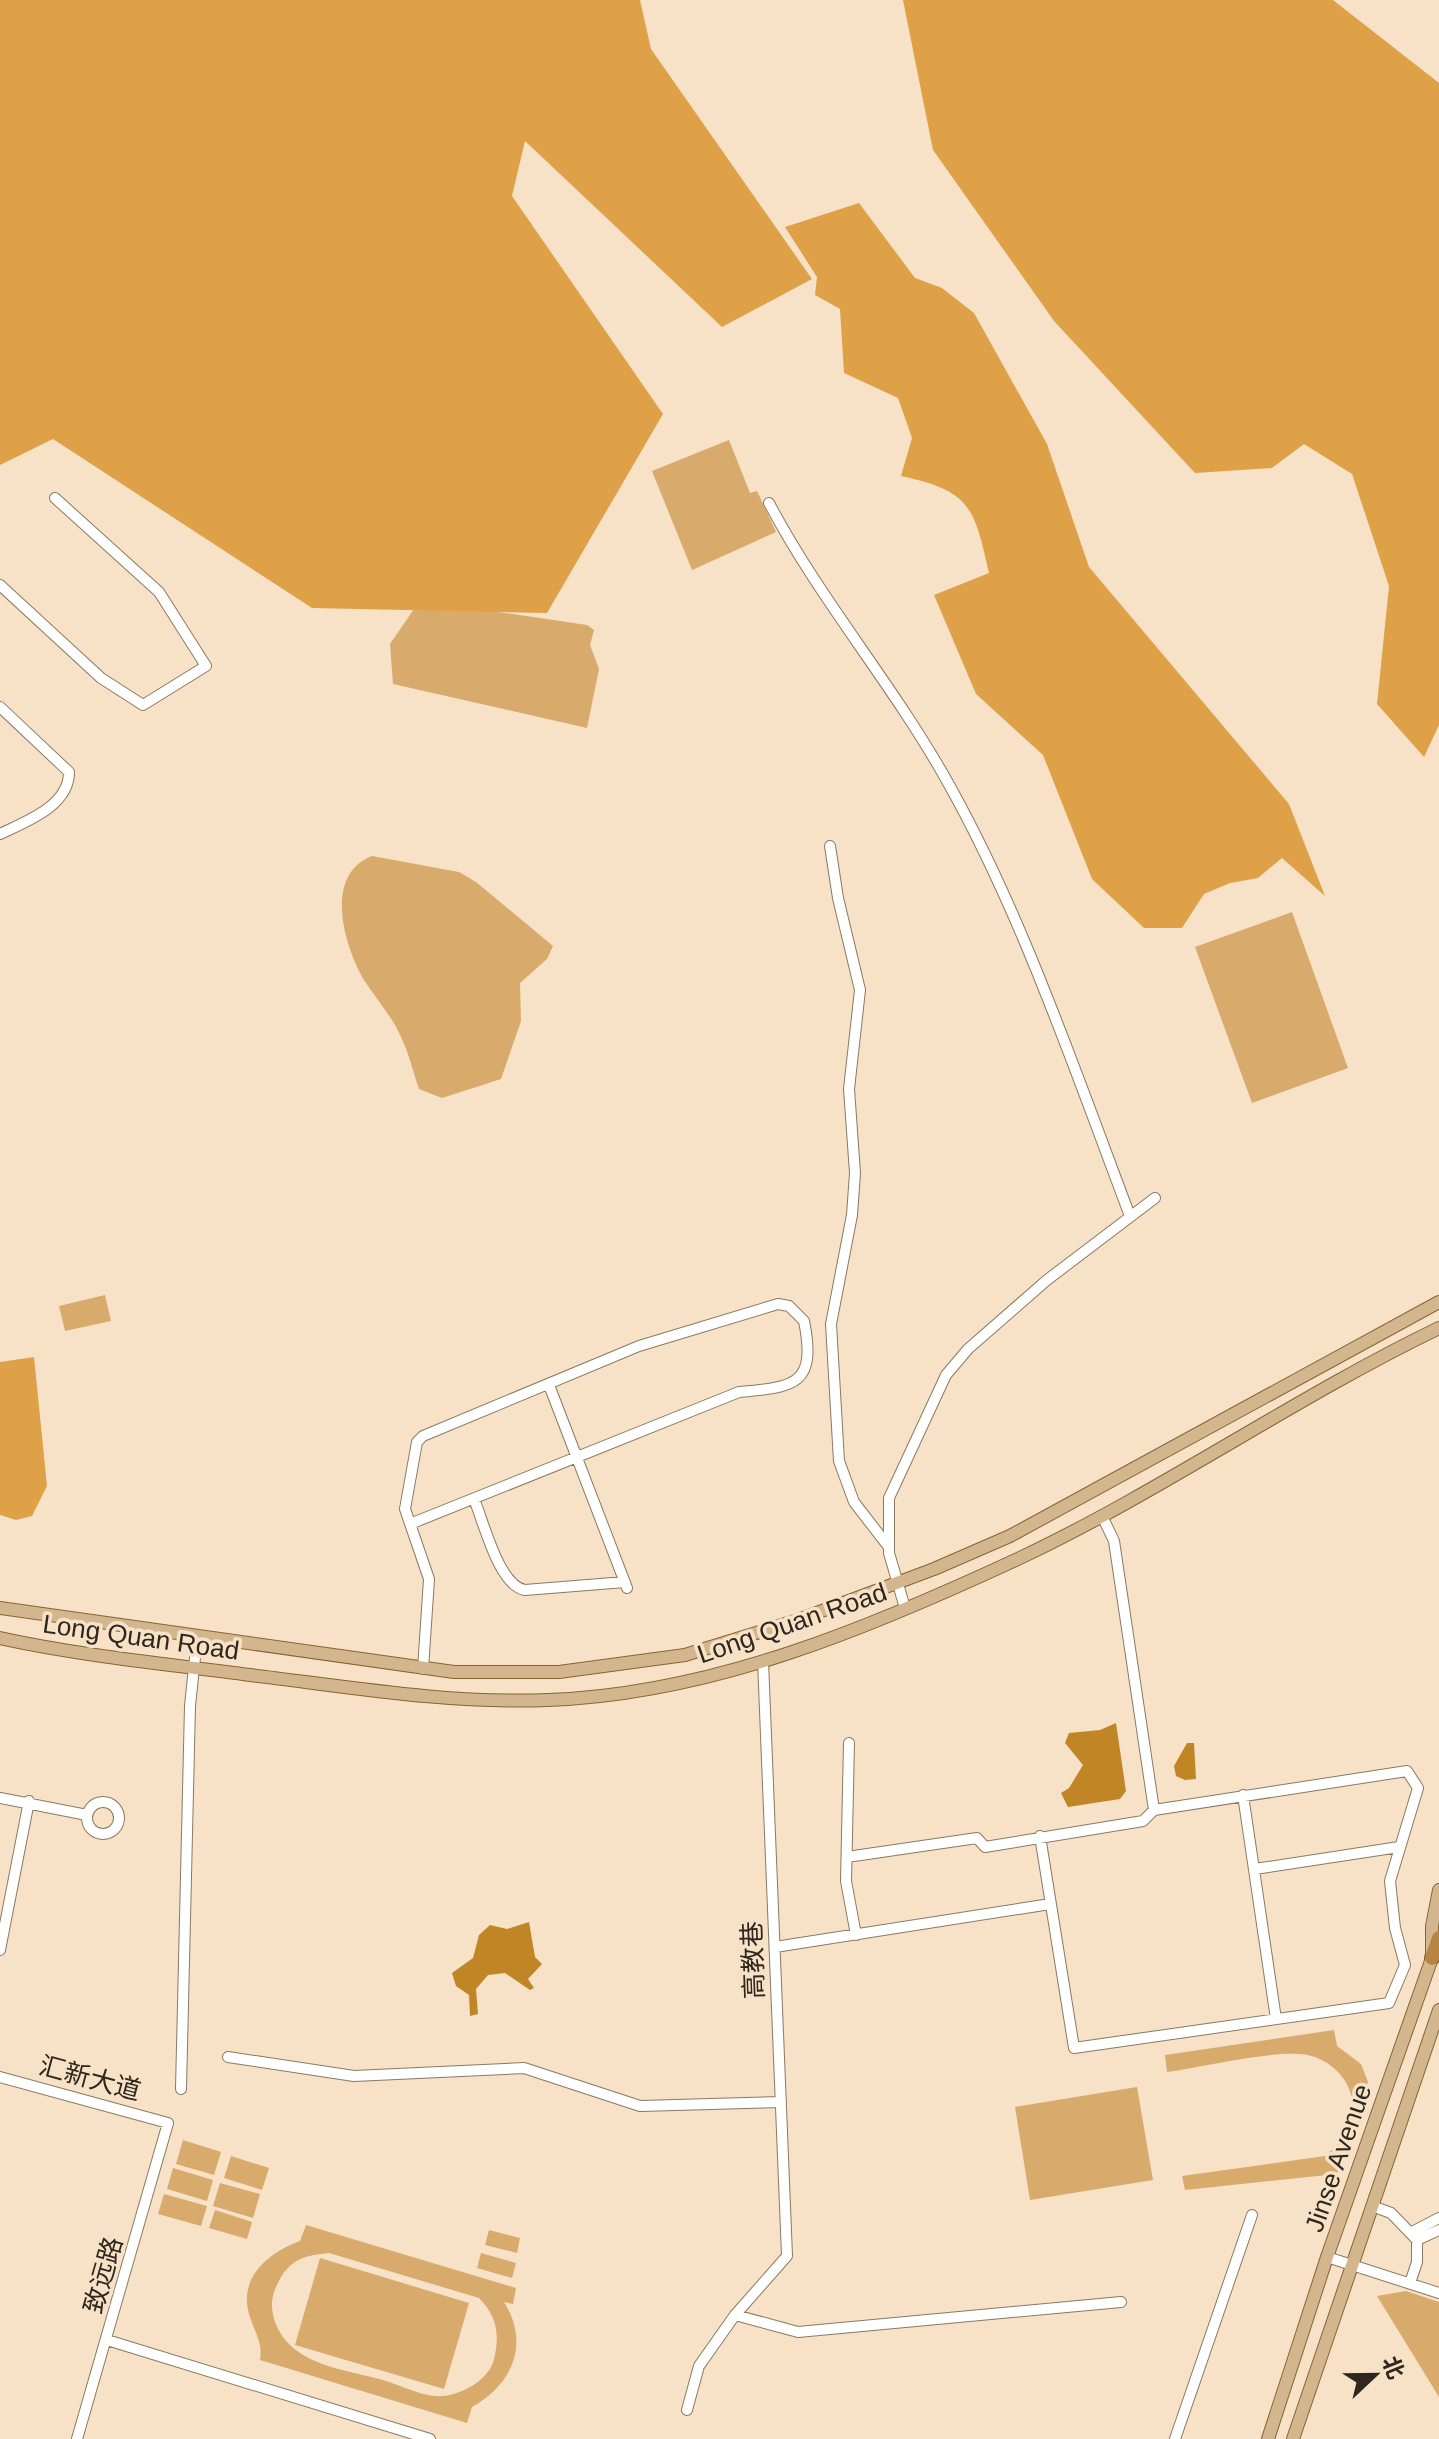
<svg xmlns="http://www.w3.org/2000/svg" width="1439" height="2439" viewBox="0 0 1439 2439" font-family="Arial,'Noto Sans SC',sans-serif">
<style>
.green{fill:#d8aa6b;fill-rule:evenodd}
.forest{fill:#dea148}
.water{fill:#c08525}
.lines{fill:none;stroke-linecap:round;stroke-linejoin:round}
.minor-casing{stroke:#8b7960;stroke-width:12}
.major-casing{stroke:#866434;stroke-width:14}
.highway-casing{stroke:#866434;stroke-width:16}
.minor{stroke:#fff;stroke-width:10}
.major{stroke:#d3b68d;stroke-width:12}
.highway{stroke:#b58541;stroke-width:14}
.labels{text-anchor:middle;stroke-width:7;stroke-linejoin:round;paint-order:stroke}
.street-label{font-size:26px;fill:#2f271d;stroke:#f7e2c8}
</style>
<rect width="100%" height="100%" fill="#f7e2c8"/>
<path class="green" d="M729 440 750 493 757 491 776 532 692 570 652 471Z
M431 602 587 625 594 630 590 645 599 669 587 728 393 684 390 644 414 609Z
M372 856 459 872 476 882 553 946 547 959 520 983 521 1021 501 1079 442 1098 419 1089C413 1072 409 1053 401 1037 392 1016 376 999 364 980 344 946 323 875 372 856Z
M1292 912 1348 1068 1252 1103 1195 947Z
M105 1295 111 1321 65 1331 59 1306Z
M1334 2030 1337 2046 1361 2064 1368 2082 1337 2174 1185 2190 1182 2176 1325 2156C1343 2142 1357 2122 1352 2098 1347 2073 1322 2054 1298 2054 1264 2052 1203 2067 1167 2072L1165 2055Z
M1137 2087 1153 2180 1030 2200 1015 2107Z
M183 2140 221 2152 214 2175 176 2164Z
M231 2156 269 2168 262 2190 224 2178Z
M173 2168 213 2180 207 2201 167 2189Z
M220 2183 260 2194 253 2218 213 2206Z
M164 2194 207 2206 201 2226 158 2214Z
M215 2210 252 2222 247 2239 209 2228Z
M306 2225 516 2288 513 2304 504 2302C530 2343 513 2384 472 2407L467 2423 260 2360C263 2343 255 2333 250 2317 237 2279 267 2253 300 2241ZM329 2253 479 2298C497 2316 500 2335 494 2359 490 2379 462 2395 442 2396 425 2398 400 2385 383 2380 343 2369 291 2365 275 2322 270 2306 271 2295 279 2281 290 2259 306 2255 329 2253Z
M489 2230 520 2238 517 2253 485 2245Z
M481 2253 516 2263 512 2278 477 2268Z
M320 2258 469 2303 444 2389 295 2345Z
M1406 2291 1439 2302V2397L1377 2296Z"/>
<path class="forest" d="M0 0H640L651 49 812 279 722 327 525 141 512 196 663 414 547 613 312 608 53 439 0 465Z
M903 0H1333L1439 83V725L1424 757 1377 704 1389 586 1352 474 1304 444 1272 468 1195 473 1054 321 933 150Z
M859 203 915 278 942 288 974 313 1047 444 1089 567 1289 804 1325 896 1282 858 1258 878 1230 883 1204 894 1182 928H1144L1092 879 1043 755 976 694 934 595 989 573C974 507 971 491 901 476L912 438 898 398 844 373 840 309 815 295 817 277 785 227Z
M34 1357 47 1486 32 1516 16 1520 0 1515V1362Z"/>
<path class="water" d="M1116 1723 1126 1791 1120 1799 1068 1807 1061 1793 1069 1788 1083 1765 1065 1743 1069 1733 1100 1730Z
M1187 1743H1194L1196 1779 1185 1780 1176 1776 1174 1766Z
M529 1922 535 1957 542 1964 528 1979 534 1988 530 1990 505 1973 488 1975 476 1989 478 2014 470 2016 469 1995 456 1986 452 1973 473 1958 479 1935 490 1925 507 1929Z"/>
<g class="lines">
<g class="minor-casing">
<path id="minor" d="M769 503C819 598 890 681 943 774 1020 908 1075 1071 1130 1216
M0 585 101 678 143 705 206 666 159 592 55 498
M0 707 69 772C69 806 27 821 0 834
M830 846 838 898 860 990 849 1089 855 1173 852 1215 831 1324 839 1461 854 1502 888 1546
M549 1385 627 1588
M474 1499C484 1523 499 1586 525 1590L625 1582
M1102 1516 1114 1541 1154 1810
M410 1524 739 1392C794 1387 817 1386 804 1321L789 1306 778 1304 639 1346 423 1436 417 1442 405 1509 429 1579 423 1669
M905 1608 889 1553V1498L946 1375 968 1349 1047 1280 1155 1198
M849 1743 846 1881 856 1935
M1243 1795 1276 2019
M0 1798 87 1815
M87 1818a16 16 0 1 1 32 0a16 16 0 1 1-32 0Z
M847 1857 977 1838 985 1847 1143 1821 1154 1810 1407 1771 1418 1788 1390 1881 1395 1928 1405 1965 1389 2003 1074 2048 1040 1836
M1255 1869 1399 1847
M775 1947 1050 1904
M0 1950 29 1801
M228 2057 354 2076 524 2068 640 2106 781 2102
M0 2077 168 2123 77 2439
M181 2089 190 1706 197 1638
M1372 2206 1391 2213 1417 2240V2262L1410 2283
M1412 2232 1439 2218
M1417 2240 1439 2230
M1327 2257 1439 2293
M735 2315 798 2332 1121 2302
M107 2340 430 2439
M687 2410 699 2366 735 2315 787 2256 763 1661
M1175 2439 1252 2215"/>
</g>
<g class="major-casing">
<path id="major" d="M0 1608 454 1672H559L685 1655 795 1621 934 1569 1010 1536 1439 1302
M0 1638C82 1656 168 1664 250 1675 350 1687 448 1704 548 1700 714 1694 874 1626 1022 1557 1165 1489 1296 1397 1439 1328
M1268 2439 1327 2257 1432 1958V1926L1439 1890
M1293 2439 1439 2010"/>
</g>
<g class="highway-casing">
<path id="highway" d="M1432 1958 1439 1938"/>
</g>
<use href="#minor" class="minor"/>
<use href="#major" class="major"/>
<use href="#highway" class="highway"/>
</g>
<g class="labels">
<g class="street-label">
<text transform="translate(792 1623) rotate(-19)" y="9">Long Quan Road</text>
<text transform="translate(141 1637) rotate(8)" y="9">Long Quan Road</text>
<text transform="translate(753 1960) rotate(-92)" y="9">高教巷</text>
<text transform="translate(90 2078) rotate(15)" y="9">汇新大道</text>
<text transform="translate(1338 2158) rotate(-71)" y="9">Jinse Avenue</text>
<text transform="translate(103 2275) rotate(-74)" y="9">致远路</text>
</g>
</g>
<g transform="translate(1375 2375) rotate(68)" stroke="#f7e2c8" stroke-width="6" paint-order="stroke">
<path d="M0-6L14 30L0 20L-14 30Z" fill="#2f271d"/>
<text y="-12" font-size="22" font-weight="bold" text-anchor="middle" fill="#2f271d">北</text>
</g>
</svg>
